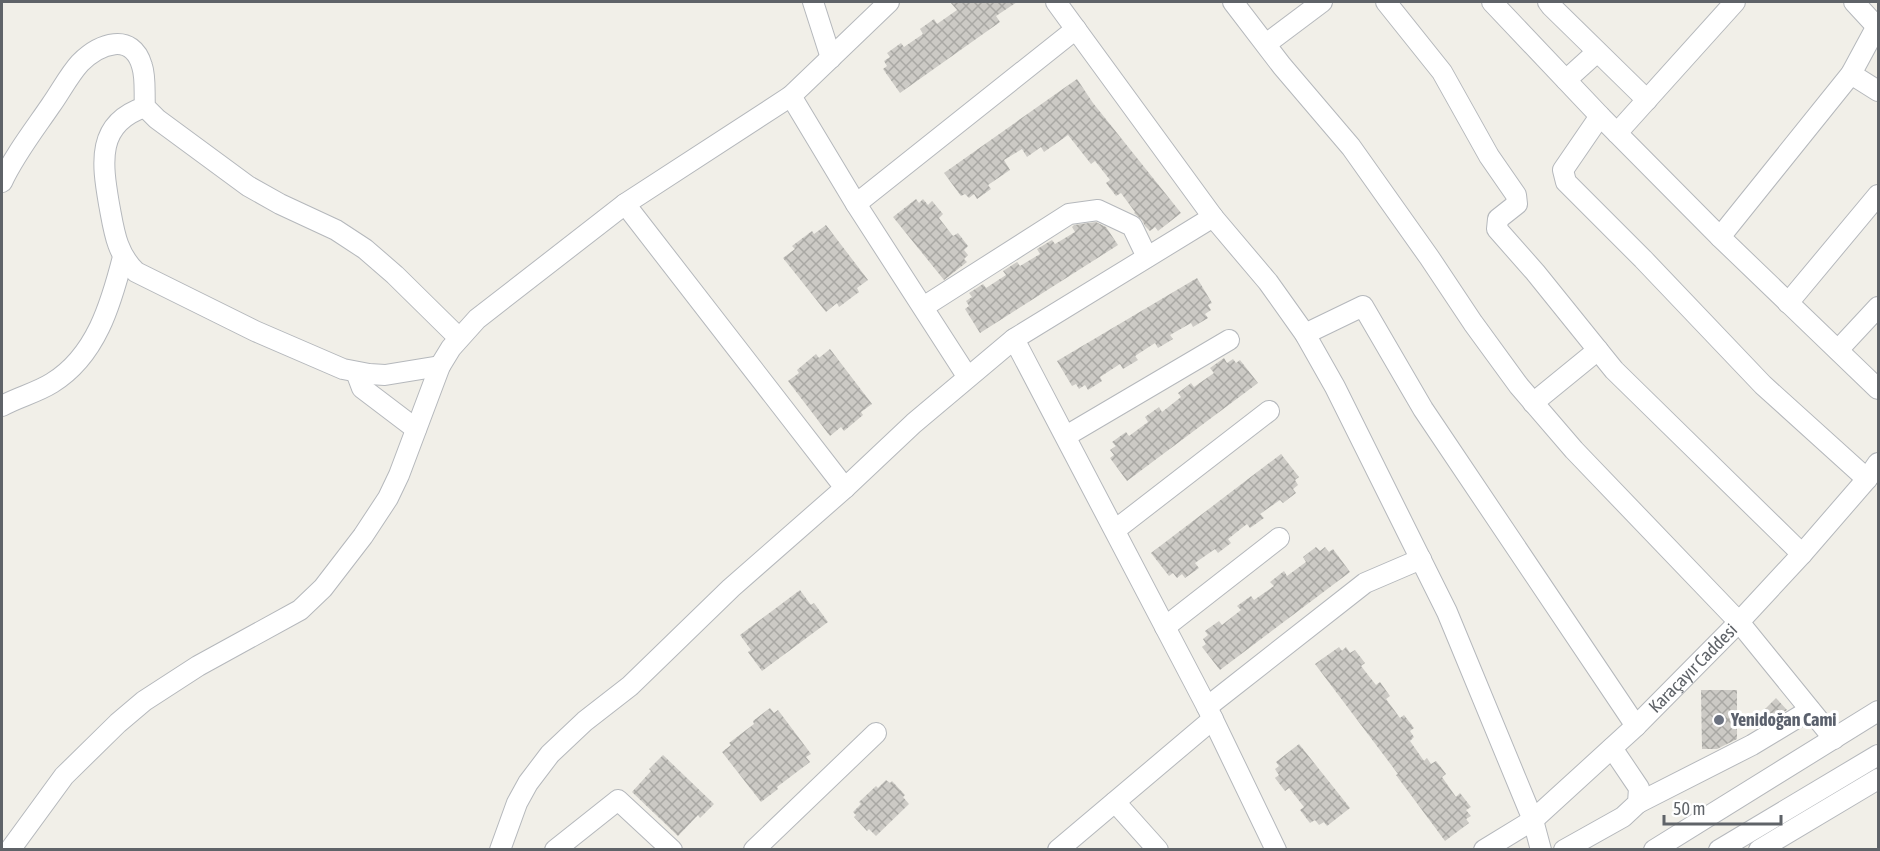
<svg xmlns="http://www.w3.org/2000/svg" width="1880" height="851" viewBox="0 0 1880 851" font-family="'Asap Condensed',sans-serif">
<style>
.building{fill:url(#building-cross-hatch)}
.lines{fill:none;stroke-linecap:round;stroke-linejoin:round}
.minor-casing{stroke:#b5b8bc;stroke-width:22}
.minor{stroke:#fff;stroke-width:20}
.worship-dot{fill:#6b7280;stroke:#fff;stroke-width:2}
.labels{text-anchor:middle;stroke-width:6;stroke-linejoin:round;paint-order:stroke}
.street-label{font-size:18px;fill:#5f6368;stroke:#fff}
.worship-label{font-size:18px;font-weight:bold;fill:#5b616d;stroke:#fff;text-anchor:start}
</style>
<defs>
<pattern id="building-cross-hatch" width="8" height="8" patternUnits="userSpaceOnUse" patternTransform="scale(1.5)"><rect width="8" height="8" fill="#cccac5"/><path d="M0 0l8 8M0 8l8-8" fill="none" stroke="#a9a8a4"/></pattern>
</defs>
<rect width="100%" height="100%" fill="#f1efe8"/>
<path class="building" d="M950 2H1017L996 16 1000 22 900 93 883 69 887 66 884 61 890 57 887 53 901 43 904 47 923 34 920 29 934 19 937 24 957 10Z
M1077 79 1093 103 1181 213 1158 231 1155 227 1150 231 1145 226 1142 220 1134 213 1135 212 1121 193 1116 196 1106 183 1110 180 1095 161 1091 164 1068 135 1044 152 1041 147 1027 157 1022 149 1004 160 1010 170 988 185 991 189 977 199 974 194 969 198 965 194 961 196 944 173Z
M916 199 919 203 923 199 928 205 932 201 943 214 939 218 953 236 958 233 968 246 964 250 968 255 964 259 967 262 944 280 893 217Z
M1096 222 1106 227 1118 245 980 333 965 309 969 306 966 301 972 297 969 293 983 284 986 288 1006 275 1003 271 1017 262 1020 266 1040 254 1037 249 1052 240 1055 244 1075 232 1072 227 1074 225Z
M826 225 868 280 857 288 859 292 839 307 837 303 826 312 783 258 795 249 792 246 812 231 814 234Z
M1197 278 1212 303 1208 305 1211 310 1205 314 1208 318 1193 327 1191 323 1170 335 1173 339 1158 348 1155 343 1135 356 1138 360 1123 369 1120 364 1100 377 1102 381 1088 390 1085 385 1079 389 1076 384 1072 386 1057 361Z
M830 349 872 404 861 412 863 415 844 431 841 427 830 436 788 381 799 373 797 370 816 354 819 358Z
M1224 358 1227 363 1233 359 1236 363 1240 360 1258 383 1127 481 1110 458 1114 455 1110 450 1116 446 1112 442 1126 432 1129 436 1148 422 1145 417 1159 407 1162 412 1181 397 1178 393 1191 383 1194 387 1214 373 1210 368Z
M1281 454 1299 477 1295 480 1298 485 1293 489 1296 493 1283 503 1280 500 1260 514 1264 518 1250 528 1247 524 1228 539 1231 543 1218 553 1215 549 1195 563 1199 568 1185 578 1182 574 1177 578 1173 573 1169 576 1151 553Z
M1316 547 1320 551 1325 547 1329 552 1333 549 1350 572 1220 670 1202 647 1206 644 1203 639 1208 635 1205 631 1219 621 1222 625 1241 610 1237 606 1251 596 1254 600 1274 586 1270 582 1284 571 1287 576 1306 562 1303 557Z
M800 590 811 605 814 603 828 622 762 671 748 652 751 650 740 635Z
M1339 647 1342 651 1346 647 1350 653 1355 650 1365 663 1361 666 1376 685 1380 682 1390 696 1386 699 1400 718 1404 715 1414 728 1410 731 1414 737 1410 741 1424 761 1427 758 1431 764 1436 761 1446 774 1442 777 1456 797 1460 793 1471 807 1466 810 1471 816 1466 819 1469 823 1445 841 1396 775 1398 774 1315 664Z
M1701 690H1737V739L1717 749H1702Z
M1776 698 1787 710 1774 718 1765 709Z
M770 708 774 713 778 710 811 754 806 757 810 762 777 787 778 789 761 802 722 752 731 745 729 743 754 724 753 721Z
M1299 744 1350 808 1327 826 1324 822 1319 825 1315 820 1310 823 1300 810 1304 807 1289 788 1285 791 1275 778 1279 775 1275 769 1279 766 1276 762Z
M663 755 714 804 700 818 698 815 678 836 632 792 651 771 649 769Z
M886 780 890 783 892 781 905 795 903 797 909 804 876 836 869 829 867 831 854 817 856 815 853 812 861 804 859 802 876 786 878 788Z"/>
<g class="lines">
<g class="minor-casing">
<g id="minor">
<path d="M813 2 831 58"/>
<path d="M1233 2 1282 66 1351 147 1429 257 1473 323 1519 386 1574 450 1739 622 1834 739"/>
<path d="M1386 2 1442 72 1489 156 1516 195 1517 204 1498 219 1497 229 1535 272 1614 370 1802 554"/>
<path d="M1492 2 1600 116 1720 237 1878 389"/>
<path d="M1548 2 1551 6 1647 100"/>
<path d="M1854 2 1878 28"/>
<path d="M1266 44 1322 2"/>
<path d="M1851 74 1878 91"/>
<path d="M1566 80 1597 52"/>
<path d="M791 96 856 204 967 376"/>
<path d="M145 107C96 123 102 163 109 204 114 230 116 253 136 272L255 331 343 369 369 374 385 375 440 366"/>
<path d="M1600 116 1563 170 1566 182 1643 259 1763 385 1867 479"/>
<path d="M1617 133 1735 2"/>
<path d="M2 182C15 154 34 130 51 105 61 91 69 75 80 63 99 44 132 31 142 66 146 78 144 94 145 107L157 119 248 186 280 204 336 230 365 249 395 275 459 338"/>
<path d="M625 204 845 488"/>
<path d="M856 204 1076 29"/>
<path d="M1213 217 1268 282 1305 334 1335 387 1447 612 1533 820 1541 850"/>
<path d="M1720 237 1851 74 1878 24"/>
<path d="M1788 303 1878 195"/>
<path d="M928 304 1069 214 1098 210 1132 226 1147 257"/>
<path d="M1305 334 1363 306 1423 409 1636 726"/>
<path d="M1014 339 1207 707 1276 850"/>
<path d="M1838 350 1878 307"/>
<path d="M356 372 362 388 416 429"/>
<path d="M1533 403 1598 350"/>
<path d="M2 406C18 397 36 393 52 383 96 356 111 304 123 257"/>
<path d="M1066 436 1229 340"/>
<path d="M1115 530 1269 411"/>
<path d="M1165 627 1279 538"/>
<path d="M1207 707 1365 583 1421 559"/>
<path d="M1115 802 1158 850"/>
<path d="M1638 803 1752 745 1810 710"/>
<path d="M10 850 64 776 118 723 144 701 198 666 300 610 323 588 363 536 388 498 399 475 440 366 451 348 477 319 625 204 791 96 889 2"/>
<path d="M500 850 517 803 528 783 550 754 585 721 630 686 731 588 845 488 914 423 1014 339 1213 217 1056 2"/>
<path d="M555 850 618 800 672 850"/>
<path d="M754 850 876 733"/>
<path d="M1058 850 1213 719"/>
<path id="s1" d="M1484 850 1533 820 1636 726 1739 622 1802 554 1867 479 1878 463"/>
<path d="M1564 850 1623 817 1638 803 1639 788 1612 748"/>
<path d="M1654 850 1878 711"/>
<path d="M1719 850 1878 755"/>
<path d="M1759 850 1878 779"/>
</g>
</g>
<use href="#minor" class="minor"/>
</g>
<circle class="worship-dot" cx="1719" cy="720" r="6"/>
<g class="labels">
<g class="street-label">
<text dy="6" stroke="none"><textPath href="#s1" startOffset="278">Karaçayır Caddesi</textPath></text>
</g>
<g class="worship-label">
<text x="1731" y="726">Yenidoğan Cami</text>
</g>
</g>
<rect width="1880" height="851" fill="none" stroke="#5f6368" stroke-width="6"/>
<path d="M1664 815v9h117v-9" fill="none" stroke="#5f6368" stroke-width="3"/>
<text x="1673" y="815" font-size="18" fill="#5f6368" stroke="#ffffff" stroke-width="4.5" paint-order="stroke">50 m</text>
</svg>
